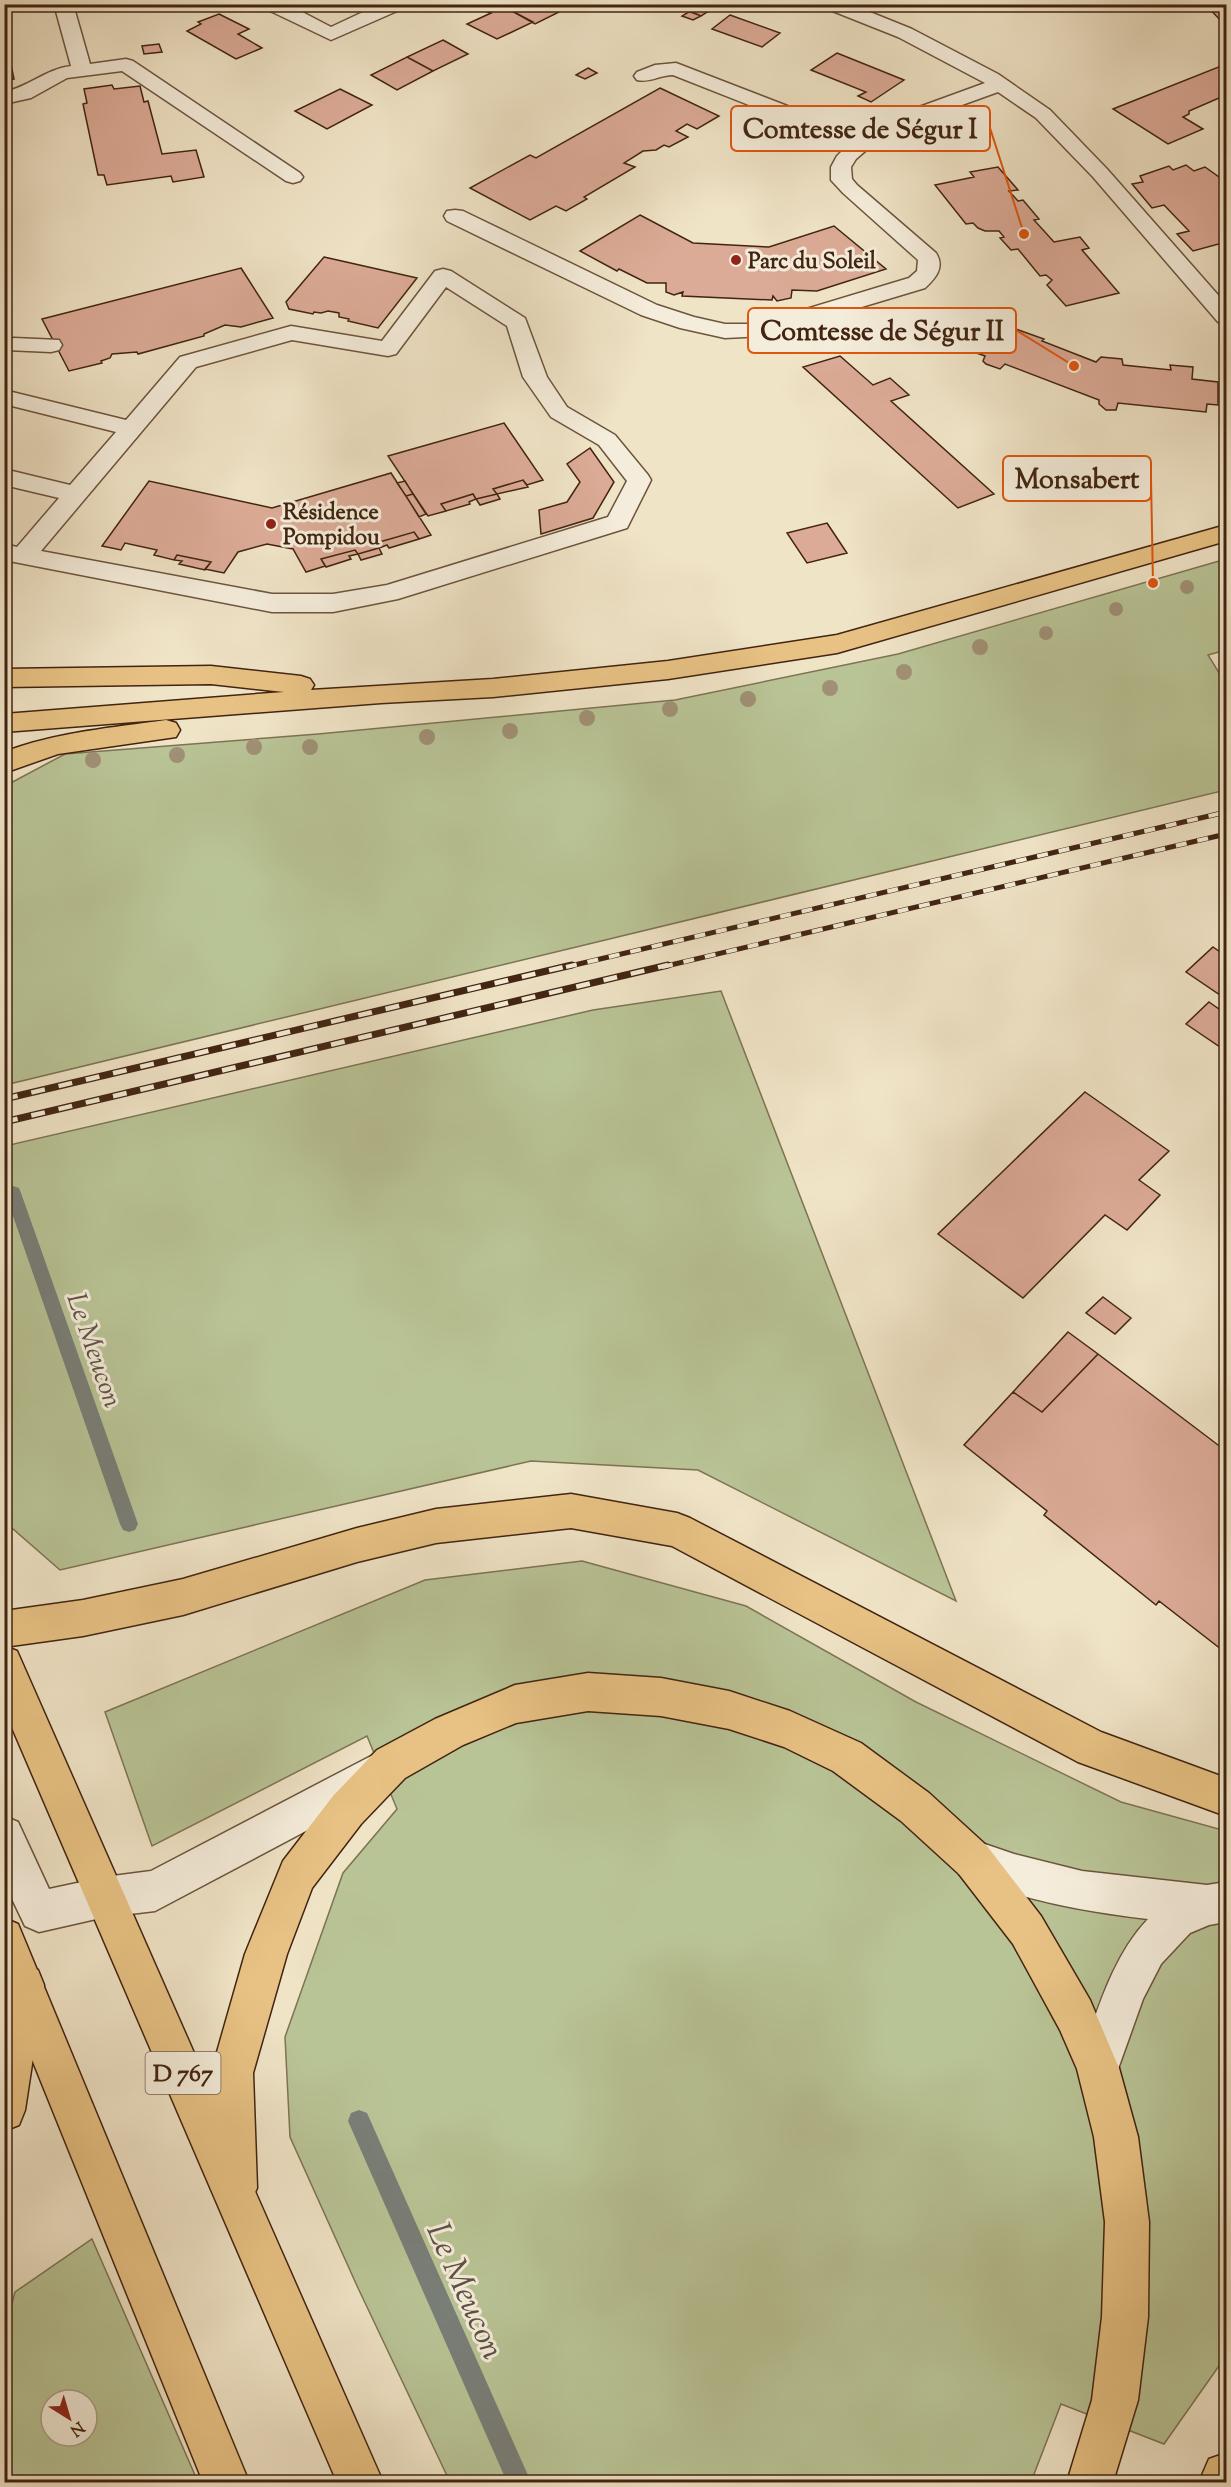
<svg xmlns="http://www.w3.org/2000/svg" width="1231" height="2487" viewBox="0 0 1231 2487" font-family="'Sorts Mill Goudy',serif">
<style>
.green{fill:#b9c496;stroke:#7d7454;stroke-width:1.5;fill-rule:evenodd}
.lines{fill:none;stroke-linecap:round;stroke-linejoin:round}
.stream{fill:#797f79;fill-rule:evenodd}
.building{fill:#dcab97;stroke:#412411;stroke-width:1.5}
.minor-casing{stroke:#6d543e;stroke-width:3}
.major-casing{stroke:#412411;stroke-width:3}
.highway-casing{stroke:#412411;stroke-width:3}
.minor{fill:#f5eddb;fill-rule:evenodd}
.major{fill:#e8c284;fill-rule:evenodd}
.highway{fill:#e8c284;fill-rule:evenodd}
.rail-far1-casing{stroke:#412411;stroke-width:5}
.rail-casing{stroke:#412411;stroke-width:7}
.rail-far1{stroke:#f5eddb;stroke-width:4;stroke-dasharray:11;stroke-linecap:butt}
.rail{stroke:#f5eddb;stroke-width:4.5;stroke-dasharray:14;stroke-linecap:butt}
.tree{fill:#a09075}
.poi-dot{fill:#8f2418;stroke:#f5eddb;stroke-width:2}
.labels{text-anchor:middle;stroke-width:6;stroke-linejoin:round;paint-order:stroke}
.far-poi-label{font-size:22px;font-weight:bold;fill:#412411;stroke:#f5eddb;text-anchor:start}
.shield{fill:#f5eddb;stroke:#77604e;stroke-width:1.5}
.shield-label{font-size:24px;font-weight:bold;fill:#412411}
.water-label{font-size:27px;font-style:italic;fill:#5d5245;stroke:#f5eddb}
.near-water-label{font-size:33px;font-style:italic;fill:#5d5245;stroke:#f5eddb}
.leader{fill:none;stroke:#e0560c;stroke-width:2}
.callout-dot{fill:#e0560c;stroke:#f5eddb;stroke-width:2}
.callout{fill:#f5eddb;stroke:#e0560c;stroke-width:2}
.callout-label{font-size:27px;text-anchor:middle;font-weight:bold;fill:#412411}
</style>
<rect width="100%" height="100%" fill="#f0e4c7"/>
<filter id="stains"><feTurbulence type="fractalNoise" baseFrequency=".00333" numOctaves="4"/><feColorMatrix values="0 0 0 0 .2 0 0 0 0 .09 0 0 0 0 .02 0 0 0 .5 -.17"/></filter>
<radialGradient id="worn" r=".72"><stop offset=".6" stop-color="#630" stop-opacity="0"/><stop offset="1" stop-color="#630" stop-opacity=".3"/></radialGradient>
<path class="green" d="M1226 559V650L1208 655 1226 684V790L5 1085V786L65 754 318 734 675 700 898 654Z
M721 991 956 1601 698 1470 531 1461 60 1570 5 1522V1146L593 1010Z
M582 1561 746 1606 916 1702 1121 1802 1226 1831V2356L1164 2444 1061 2404 1031 2482H450L358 2288 290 2137 285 2037 343 1873 397 1809 367 1736 152 1846 105 1712 425 1580Z
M92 2239 198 2482H5V2329L15 2292ZM51 2400H87V2436H51Z"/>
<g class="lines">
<path class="stream" d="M13 1186 19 1188 21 1193 138 1524 135 1530 129 1532 123 1530 120 1524 5 1193 7 1188Z
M359 2110 367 2113 531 2482H507L348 2121 351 2113Z"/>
</g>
<path class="building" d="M499 4H572L573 5 535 24Z
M499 4 533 22 497 39 467 24 491 13 485 11Z
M669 4H720L701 16Z
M997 4H1028L1005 11Z
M1205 4H1226V21L1222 22Z
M690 11 701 16 693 20 682 16Z
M219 14 249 29 238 34 262 48 236 59 187 31 201 24 198 22Z
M730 15 780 33 762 47 712 29Z
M4 30 14 79 4 80Z
M443 40 468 54 433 71 407 57Z
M159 44 162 52 144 54 142 46Z
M837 53 904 80 871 102 858 96 866 92 811 70Z
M407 57 433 71 397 90 371 75Z
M1226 64V78L1224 79 1226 81V95L1189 111V114L1183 117 1203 129 1168 144 1113 109Z
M588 68 597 73 585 79 576 75Z
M112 85 114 89 140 86 144 102 148 101 162 154 196 150 204 177 173 182 171 176 107 185 104 175H98L83 104 87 103 84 89Z
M660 88 719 116 697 129 687 124 676 131 688 137 669 147 664 145 656 150 643 151 624 163 635 167 584 197 587 199 566 211 556 206 530 220 470 188 530 155 536 158Z
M340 89 372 105 327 129 295 111Z
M1186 165 1194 171 1205 167 1226 182V236L1224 237 1226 242 1193 251 1177 234 1189 231 1164 205 1152 208 1132 184 1143 182 1140 176 1169 166 1173 170Z
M998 167 1018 190 1009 191 1018 201 1023 200 1039 219 1034 220 1054 242 1080 237 1089 248 1082 250 1119 293 1066 306 1047 285 1052 280 1046 275 1040 276 1018 249 1011 250 1000 238 1004 237 999 231H985L978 228 973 223 966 224 935 185 974 177 970 172Z
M640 215 693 243 769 247 834 226 886 269 817 291 792 290 791 298 777 301 773 296 772 300 682 296 683 292 674 295 666 292V283H647L619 269 617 271 580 251Z
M324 257 417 278 378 328 348 321 349 319 339 317V313L328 311 321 313 314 312 313 314 289 309 286 302Z
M241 268 273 318 241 327 225 325 204 334V336L138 354 137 352 112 354 110 358 101 361 102 363 69 371 42 319Z
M990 320 1044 339 1042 341 1096 362 1101 357 1122 359 1123 365 1171 370 1170 365 1193 367 1192 379 1218 382V405L1207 404 1206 412 1118 403 1116 410H1106L1099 404V400L1005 364 1000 369 986 364 983 361 985 356 962 348Z
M840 356 873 385 890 378 909 395 891 401 994 494 958 508 803 367Z
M504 423 543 480 527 485 523 480 493 489 497 494 476 499 473 494 441 504 446 511 428 516 388 456Z
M590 448 614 482 593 518 541 534 539 510 567 502 580 482 567 464Z
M391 473 431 535 419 539 414 532 376 543 379 548 358 554 355 550 321 559 325 566 306 572 293 549 267 544 238 552 224 573 205 569 211 562 177 555 174 560 154 555 157 550 125 543 121 550 102 546 149 481 272 508Z
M523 480 528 487 497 494 493 489Z
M405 481 413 494 406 496 397 483Z
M413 494 426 514 419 517 406 496Z
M473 494 476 499 469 502 470 504 446 511 441 504Z
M497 494 500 499 480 505 476 499Z
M827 523 847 553 807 563 787 533Z
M414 532 419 539 389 548 387 545 379 548 376 543Z
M379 548 382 554 361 560 358 554Z
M355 550 358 554 349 556 351 559 326 567 321 559Z
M177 555 211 562 205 570 179 564 182 561 174 560Z
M1213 947 1226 956V999L1186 972Z
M1209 1002 1226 1014V1051L1186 1024Z
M1085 1092 1169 1151 1139 1180 1160 1195 1127 1230 1105 1215 1023 1298 938 1234Z
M1103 1297 1131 1318 1115 1334 1086 1313Z
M1068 1332 1098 1354 1042 1412 1013 1392Z
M1098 1354 1226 1451V1653L1159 1601 1156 1605 1044 1515 1047 1511 964 1445 1013 1392 1042 1412Z"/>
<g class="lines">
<g class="minor-casing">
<path id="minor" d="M54 4H73L90 64 126 59 133 61 300 173 303 177 300 181 293 183 286 181 122 71 67 78 31 98 4 104V92C29 87 46 69 71 66Z
M262 4H287L331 27 380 4H406L404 8 331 40 264 8Z
M823 4H850L912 29 998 74 1050 110 1107 169 1226 304V324L1218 322 1093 177 1036 118 998 92 887 132 856 159 851 167 852 179 857 185 936 253C945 267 936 278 925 288L765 336 725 338 680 328 641 315 447 221 444 216 447 211 455 210 463 211 657 305 694 317 725 324H756L909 278 917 271 918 260 843 193 831 180V167L837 156 861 132 823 127 777 116 673 75C660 75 650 83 637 80L634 76 637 72 655 65 676 63 790 107 823 115 878 122 985 83 898 37 825 8Z
M443 269 451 271 525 318 547 377 567 407 615 435 648 475 651 480 627 528 398 599 333 612H272L4 560V544L17 547 59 498 4 485V469L70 485 116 432 4 404V390L126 420 180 357 291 326 382 341 435 271ZM446 287 507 326 523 377 551 417 599 445 627 481 608 517 387 585 333 594H272L41 551 196 367 292 340 388 356 396 354Z
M14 338 59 340 62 345 59 350 51 352 6 350 4 342Z
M373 1755 387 1760 392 1774 387 1788 155 1911 105 1917 39 1932 25 1926 4 1882V1816L18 1822 49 1889 105 1877 151 1871Z
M973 1840 1014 1854 1082 1871 1207 1885 1226 1882V1922L1209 1925 1190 1933 1161 1964 1143 1999 1113 2083 1098 2089 1083 2083 1077 2068C1096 2017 1110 1959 1148 1919 1082 1911 1022 1900 959 1874L953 1860 959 1846Z"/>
</g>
<g class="major-casing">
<path id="major" d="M1226 525V541L837 653 668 679 493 697 381 703 4 732V714L284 692 211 684 4 687V669L211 666 301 676 310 679 314 685 311 690 493 679 668 661 837 635Z
M166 720 176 723 180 730 176 737 58 754 4 773V752C57 732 111 728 166 720Z
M4 1646 17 1651 383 2482H337L4 1709Z
M4 1918 18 1924 249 2482H203L4 1990Z"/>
</g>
<g class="highway-casing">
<path id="highway" d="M571 1494 677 1513 690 1518 1101 1732 1226 1778V1816L1078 1762 672 1546 571 1528 436 1543 357 1562 183 1615 83 1636 4 1647V1611L83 1600 183 1579 357 1528 436 1509Z
M588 1673 661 1678 729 1691 790 1711 861 1743 929 1793 987 1846 1041 1916 1090 2000 1119 2068 1138 2137 1149 2222 1148 2317 1138 2400 1113 2482H1067L1092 2400 1102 2317 1105 2222 1094 2137 1077 2069 1060 2030 1013 1944 959 1874 901 1821 833 1771 784 1747 729 1729 661 1716 588 1711 516 1723 463 1745 405 1778 361 1824 312 1888 287 1954 253 2073 257 2188 250 2203 235 2210 220 2203 213 2188 211 2073 245 1954 283 1861 333 1796 377 1750 435 1719 515 1685Z
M23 1964 38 1970 44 1985 25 2110 19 2125 4 2131V1980L8 1970Z
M1226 2453V2482H1199L1209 2459Z"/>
</g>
<use href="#minor" class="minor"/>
<use href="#major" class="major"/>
<use href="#highway" class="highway"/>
<g class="rail-far1-casing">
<path id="rail-far1" d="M566 967 1226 812
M662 967 1226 834"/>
</g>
<g class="rail-casing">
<path id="rail" d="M4 1099 572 965
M4 1122 668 965"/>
</g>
<use href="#rail-far1" class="rail-far1"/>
<use href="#rail" class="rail"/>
</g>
<g class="tree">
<circle cx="1187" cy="587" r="7"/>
<circle cx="1116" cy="609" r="7"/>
<circle cx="1046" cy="633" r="7"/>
<circle cx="980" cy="647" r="8"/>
<circle cx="904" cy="672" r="8"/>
<circle cx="830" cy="688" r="8"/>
<circle cx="748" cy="699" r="8"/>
<circle cx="670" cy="709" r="8"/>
<circle cx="587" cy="718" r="8"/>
<circle cx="510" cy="731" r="8"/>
<circle cx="427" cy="737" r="8"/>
<circle cx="254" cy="747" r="8"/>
<circle cx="310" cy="747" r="8"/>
<circle cx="177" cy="755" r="8"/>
<circle cx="93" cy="760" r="8"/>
</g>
<g class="poi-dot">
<circle cx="736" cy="260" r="6"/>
<circle cx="271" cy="524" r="6"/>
</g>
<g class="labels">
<g class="far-poi-label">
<text x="748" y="268">Parc du Soleil</text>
<text x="283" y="519">Résidence<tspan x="283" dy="25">Pompidou</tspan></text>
</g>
<rect class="shield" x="145.5" y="2052" width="75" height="42" rx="4.5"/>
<g class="shield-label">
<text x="183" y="2081">D 767</text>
</g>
<g class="water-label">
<text transform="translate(95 1350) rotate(71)" y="9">Le Meucon</text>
</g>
<g class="near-water-label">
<text transform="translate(467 2290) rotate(66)" y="12">Le Meucon</text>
</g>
</g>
<path class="leader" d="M1024 234L990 128M1074 366L1016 330M1153 583L1151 479"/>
<g class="callout-dot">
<circle cx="1024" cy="234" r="6"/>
<circle cx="1074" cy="366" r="6"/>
<circle cx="1153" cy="583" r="6"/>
</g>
<g class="callout">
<rect x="731" y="106" width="259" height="45" rx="6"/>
<rect x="748" y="308" width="268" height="45" rx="6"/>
<rect x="1003" y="456" width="148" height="45" rx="6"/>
</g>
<g class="callout-label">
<text x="860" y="138">Comtesse de Ségur I</text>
<text x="882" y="340">Comtesse de Ségur II</text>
<text x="1077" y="488">Monsabert</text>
</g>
<rect width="1231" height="2487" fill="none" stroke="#f0e4c7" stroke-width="24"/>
<rect x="6" y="6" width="1219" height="2475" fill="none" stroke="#412411" stroke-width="3"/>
<rect x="12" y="12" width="1207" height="2463" fill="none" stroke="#412411" stroke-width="1.5"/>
<g transform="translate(69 2418) rotate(143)"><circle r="28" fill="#f5eddb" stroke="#ad9d8a" stroke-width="1.5"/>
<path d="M0-4.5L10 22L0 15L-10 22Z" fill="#8f2418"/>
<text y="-9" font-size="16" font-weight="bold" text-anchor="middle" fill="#412411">N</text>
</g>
<rect width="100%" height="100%" filter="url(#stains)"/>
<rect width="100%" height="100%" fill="url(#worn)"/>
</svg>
